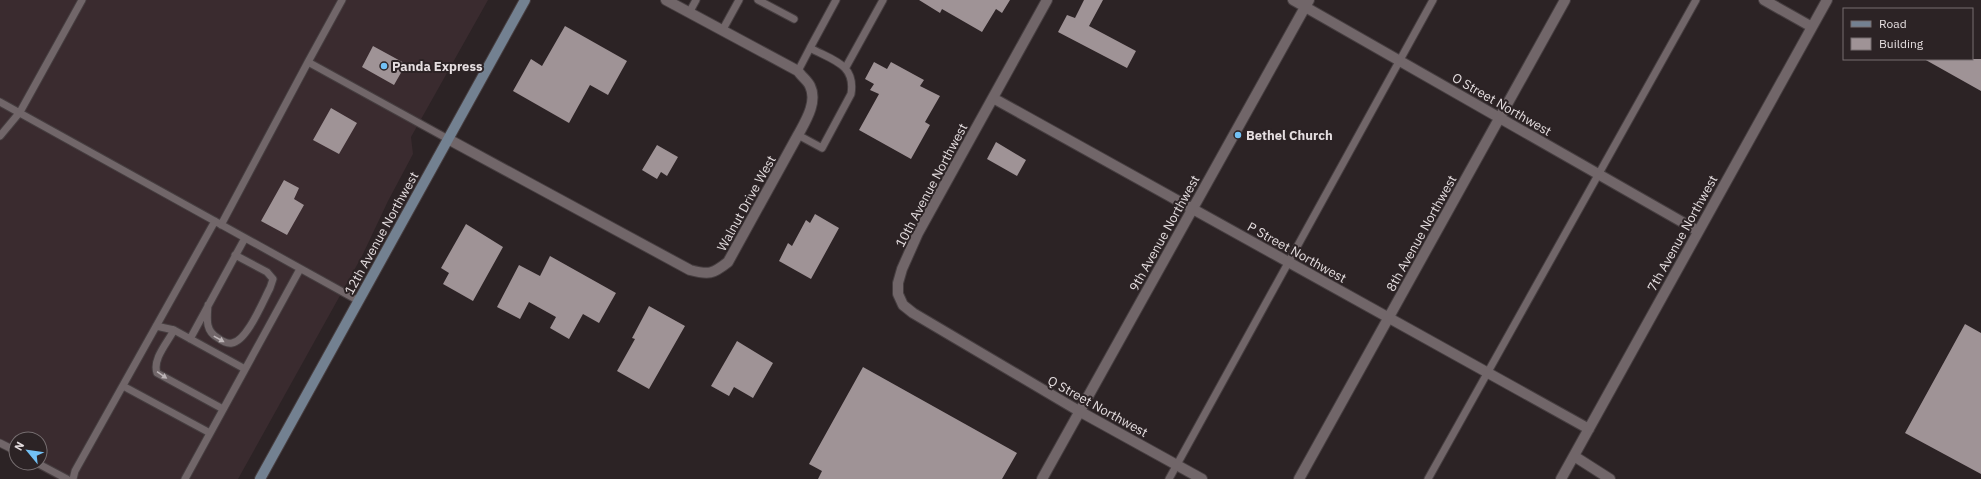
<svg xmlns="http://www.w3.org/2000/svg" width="1981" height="479" viewBox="0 0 1981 479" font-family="'IBM Plex Sans',sans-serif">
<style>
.built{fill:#3a2b2f}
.building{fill:#9f9396}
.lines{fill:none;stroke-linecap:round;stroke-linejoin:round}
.service-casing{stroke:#463e40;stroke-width:9}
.minor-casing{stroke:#463e40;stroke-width:12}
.secondary-casing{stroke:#463e40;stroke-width:12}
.service{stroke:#716669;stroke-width:7}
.minor{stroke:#716669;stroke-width:10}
.secondary{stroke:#738191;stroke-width:10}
.oneway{fill:#bcb4b6}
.poi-dot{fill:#72c1f5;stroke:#2c2325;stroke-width:1.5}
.labels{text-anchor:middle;stroke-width:4;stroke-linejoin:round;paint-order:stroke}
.poi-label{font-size:13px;font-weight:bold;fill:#e5dee0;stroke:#2c2325;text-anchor:start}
.street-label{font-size:13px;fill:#e5dee0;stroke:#2c2325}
</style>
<rect width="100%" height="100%" fill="#2c2325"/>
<path class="built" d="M0 0H488L411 137 413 154 388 201 362 256 238 479H56L28 463H40V439H16V456L0 447Z"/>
<path class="building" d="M919 0H1010L1002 13 996 9 982 32 942 9 940 13Z
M1084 0H1103L1089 26 1136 51 1127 68 1058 32 1067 15 1075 18Z
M565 26 627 61 608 95 590 85 569 123 513 91 531 59 542 66Z
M373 46 406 64 394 85 362 67Z
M1924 59H1981V91Z
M874 62 887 69 891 62 924 80 920 86 940 96 925 122 930 125 911 159 859 130 879 94 870 90 874 84 865 79Z
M331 108 357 123 339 154 313 140Z
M996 142 1026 160 1017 176 987 159Z
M657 145 678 157 667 176 661 172 657 179 642 170Z
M284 180 299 188 294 199 304 205 287 235 261 221Z
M815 214 839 228 811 279 779 261 788 243 792 246 806 220 810 223Z
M466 224 503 247 473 301 443 284 449 273 441 268Z
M550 256 616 293 599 323 583 314 569 339 550 328 556 317 529 302 520 319 497 307 519 265 540 276Z
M649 306 685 326 649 389 617 371 635 339 632 338Z
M1965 324 1981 333V474L1905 433Z
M737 341 773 363 753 398 734 387 729 396 711 386Z
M863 367 1017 453 1002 479H818L822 471 809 464Z"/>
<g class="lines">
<g class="service-casing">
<path id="service" d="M342 0 308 62 448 139
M758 0 794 19
M689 13 696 0
M722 31 739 0
M810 48 836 0
M846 67 883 0
M798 71 810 48C832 60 856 64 851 94L822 148 798 135
M0 102 359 301
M0 136 20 112 82 0
M221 225 308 62
M208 305C207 319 205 331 218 338 222 341 227 344 232 343 247 341 263 301 270 288L273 279 267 272 235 255
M156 326 174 330 245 369
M174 330C168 342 152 359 157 373L223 409
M190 339 245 238
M123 386 210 433
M0 443 16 451
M37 463 67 479
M73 479 75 471 215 221
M185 479 300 269
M1169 479 1433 0
M1428 479 1696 0"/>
</g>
<g class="minor-casing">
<path id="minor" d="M1047 0 918 233 902 269 898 283V294L903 305 913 313 1079 411 1202 479
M1293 0 1698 231
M1764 0 1812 27
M993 98 1589 429
M448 139 690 270C709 275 713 274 728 262L798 135C805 122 818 102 810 86 808 81 801 76 798 71L666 0
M1574 456 1610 479
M1042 479 1309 0
M1299 479 1565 0
M1561 479 1827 0"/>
</g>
<g class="secondary-casing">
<path id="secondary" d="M260 479 525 0"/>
</g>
<use href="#service" class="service"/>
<use href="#minor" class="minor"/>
<use href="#secondary" class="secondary"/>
</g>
<defs><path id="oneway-solid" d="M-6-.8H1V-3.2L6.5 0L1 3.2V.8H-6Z"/></defs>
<g class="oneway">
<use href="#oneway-solid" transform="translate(219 339) rotate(29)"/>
<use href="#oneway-solid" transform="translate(162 375) rotate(34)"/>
</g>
<g class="poi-dot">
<circle cx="384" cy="66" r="4"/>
<circle cx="1238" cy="135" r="4"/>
</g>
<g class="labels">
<g class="poi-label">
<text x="392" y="71">Panda Express</text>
<text x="1246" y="140">Bethel Church</text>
</g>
<g class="street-label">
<text transform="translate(1502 104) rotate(30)" y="5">O Street Northwest</text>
<text transform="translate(931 185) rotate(-62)" y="5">10th Avenue Northwest</text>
<text transform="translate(746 203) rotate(-61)" y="5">Walnut Drive West</text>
<text transform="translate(381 233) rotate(-61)" y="5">12th Avenue Northwest</text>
<text transform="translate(1164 233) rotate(-61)" y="5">9th Avenue Northwest</text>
<text transform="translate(1421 233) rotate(-61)" y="5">8th Avenue Northwest</text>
<text transform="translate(1682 233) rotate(-61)" y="5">7th Avenue Northwest</text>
<text transform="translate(1297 252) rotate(29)" y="5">P Street Northwest</text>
<text transform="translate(1098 406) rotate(29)" y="5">Q Street Northwest</text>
</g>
</g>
<rect x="1843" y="8" width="130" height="52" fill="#2c2325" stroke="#766e70"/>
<rect x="1851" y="21" width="20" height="6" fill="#738191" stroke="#766e70"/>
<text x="1879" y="28" font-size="12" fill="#e5dee0">Road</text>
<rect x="1851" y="38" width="20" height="12" fill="#9f9396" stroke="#766e70"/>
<text x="1879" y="48" font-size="12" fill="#e5dee0">Building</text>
<g transform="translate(28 451) rotate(299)"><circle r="19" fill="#2c2325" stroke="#766e70"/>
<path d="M0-3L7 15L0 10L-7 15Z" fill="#72c1f5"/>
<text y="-6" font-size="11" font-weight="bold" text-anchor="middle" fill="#e5dee0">N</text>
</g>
</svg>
